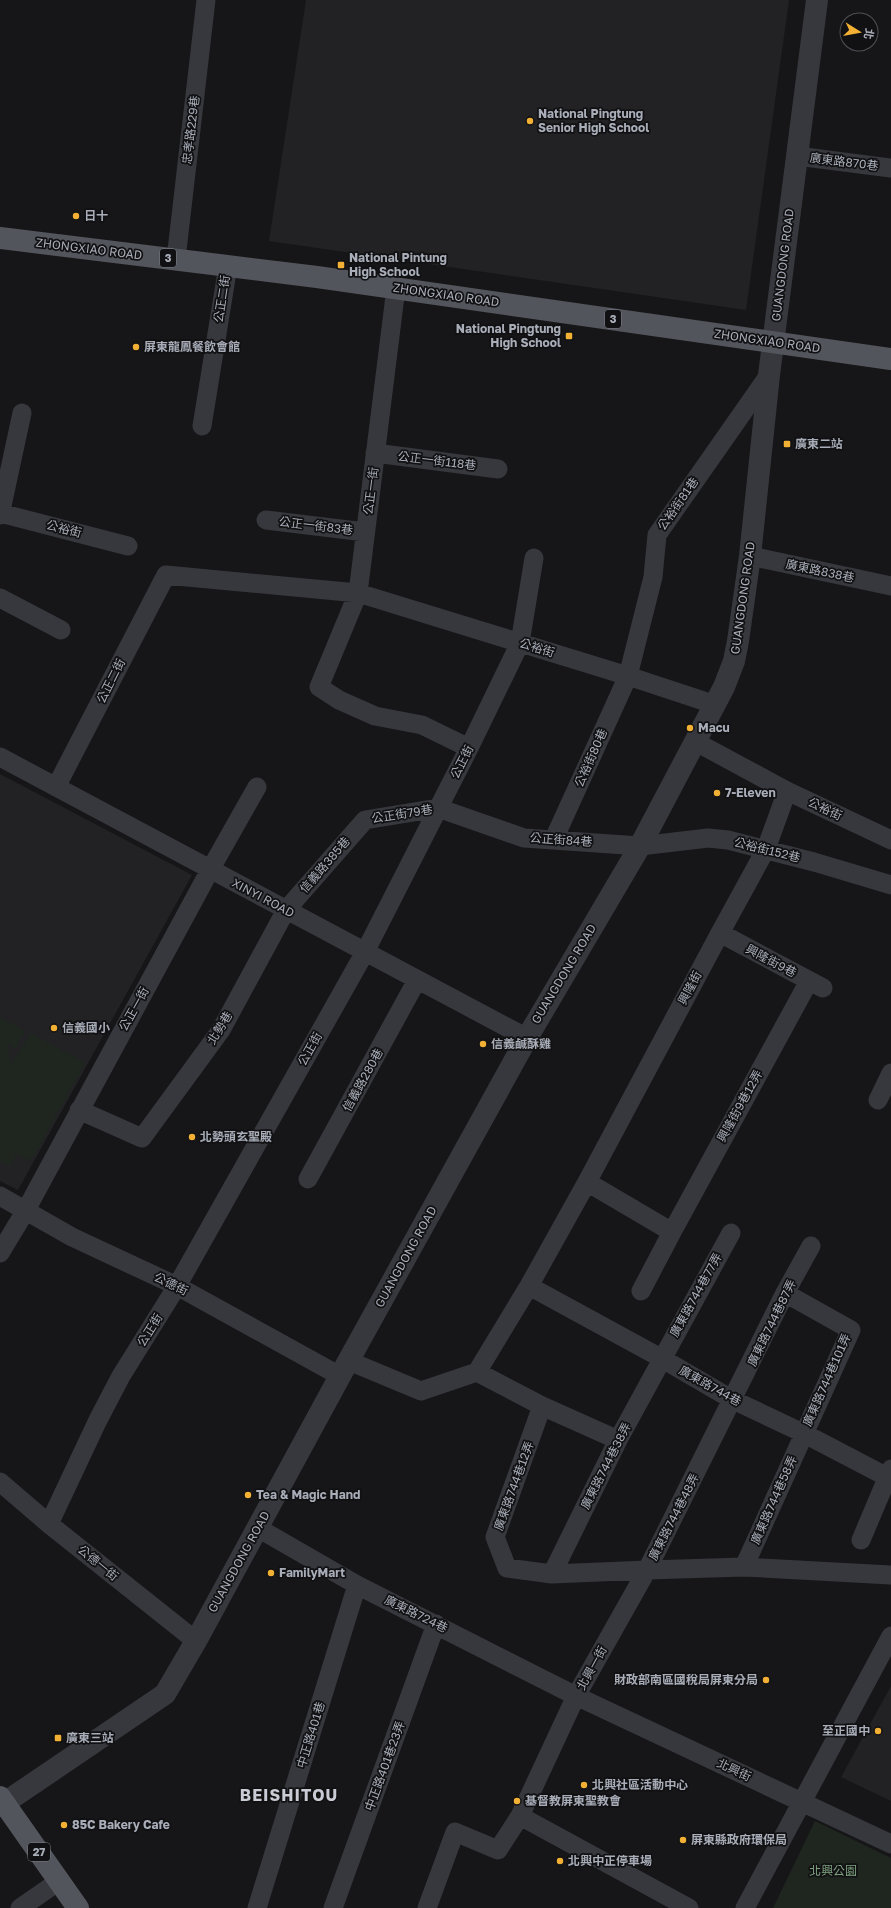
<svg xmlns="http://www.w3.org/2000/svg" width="891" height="1908" viewBox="0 0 891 1908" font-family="'Golos Text','Noto Sans TC',sans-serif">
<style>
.built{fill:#222225}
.green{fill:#1e261f}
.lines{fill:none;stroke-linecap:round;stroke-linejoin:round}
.minor{stroke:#37383d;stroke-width:19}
.tertiary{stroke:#37383d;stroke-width:22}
.primary{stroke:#53555c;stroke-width:22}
.poi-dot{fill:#f2b134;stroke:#111113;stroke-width:1.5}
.labels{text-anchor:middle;stroke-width:3.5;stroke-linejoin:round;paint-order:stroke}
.shield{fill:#111113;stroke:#7b7e86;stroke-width:1}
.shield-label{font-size:11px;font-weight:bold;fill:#a8adb8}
.poi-label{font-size:12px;font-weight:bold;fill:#a8adb8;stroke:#111113;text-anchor:start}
.street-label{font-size:12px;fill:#a8adb8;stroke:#111113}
.park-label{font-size:12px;fill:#7fa381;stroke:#111113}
.district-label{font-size:16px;font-weight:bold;letter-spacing:1px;fill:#c9ccd4;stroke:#111113}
</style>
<rect width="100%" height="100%" fill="#161618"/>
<path class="built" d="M306 0H789L746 310 269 241Z
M0 774 192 875 18 1190 0 1181Z
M891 1686V1801L841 1777Z"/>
<path class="green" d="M0 1017 25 1031 16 1048 7 1043 11 1064 31 1033 85 1063 31 1161 17 1154 10 1166 0 1161Z
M815 1821 891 1858V1908H773Z"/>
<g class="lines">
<path class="minor" d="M797 156 891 168
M176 259 206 0
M396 288 358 593 319 687 339 700 375 716 422 725 469 748
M202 426 228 266
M375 453 498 469
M0 513 128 546
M0 515 22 413
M266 520 365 532
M750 556 891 586
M0 598 61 630
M696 742 787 791 891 840
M0 757 527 1038
M56 787 166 575 358 593 628 676 716 705
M554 839 628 676 653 577 657 535 769 375
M720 933 823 988
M878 1100 891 1073
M79 1110 142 1138 221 1030 286 910 365 820 438 808 524 838 640 846 708 838 728 840 814 862 891 885
M308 1179 417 980
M587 1182 672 1232 641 1291
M0 1196 72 1237 177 1286 340 1376
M672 1232 809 981
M0 1253 26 1210 210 870 257 787
M529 1286 661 1358 733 1400 803 1433 891 1479
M349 1361 421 1391 477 1372 529 1286 587 1182 720 933 766 849 787 791
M477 1372 542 1406 618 1440
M542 1406 495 1537 507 1568 552 1574 647 1570 785 1293 811 1246
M0 1482 49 1524 196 1641
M49 1524 98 1420 121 1376 177 1286 365 952 469 748 520 643 534 558
M258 1528 357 1585 576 1696 891 1844
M861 1540 891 1469
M744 1567 851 1330 785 1293
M552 1574 618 1440 731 1233
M20 1908 59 1881
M257 1908 357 1585
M333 1908 436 1624
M427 1908 455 1832 498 1850 520 1816
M689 1908 520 1816 576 1696 647 1570 744 1567 891 1575
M745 1908 891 1636"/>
<path class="tertiary" d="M0 1806 165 1694 196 1641 340 1376 527 1038 640 846 724 687 734 661 738 641 750 556 769 375 817 0"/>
<path class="primary" d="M0 238 317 277 891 359
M0 1797 78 1908"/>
</g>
<g class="poi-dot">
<circle cx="530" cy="121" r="4"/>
<circle cx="76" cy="216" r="4"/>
<rect x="337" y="261" width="8" height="8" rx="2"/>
<rect x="565" y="332" width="8" height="8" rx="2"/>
<circle cx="136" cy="347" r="4"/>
<rect x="783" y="440" width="8" height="8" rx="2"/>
<circle cx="690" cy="728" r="4"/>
<circle cx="717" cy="793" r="4"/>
<circle cx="54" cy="1028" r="4"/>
<circle cx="483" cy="1044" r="4"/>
<circle cx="192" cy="1137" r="4"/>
<circle cx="248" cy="1495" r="4"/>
<circle cx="271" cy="1573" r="4"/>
<circle cx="766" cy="1680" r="4"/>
<circle cx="878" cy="1731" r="4"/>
<rect x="54" y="1734" width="8" height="8" rx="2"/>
<circle cx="584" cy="1785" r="4"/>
<circle cx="517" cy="1801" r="4"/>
<circle cx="64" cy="1825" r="4"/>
<circle cx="683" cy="1840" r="4"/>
<circle cx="560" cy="1861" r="4"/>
</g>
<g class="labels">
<g class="shield">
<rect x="160" y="249" width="16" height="18" rx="3"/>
<rect x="605" y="310" width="16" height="18" rx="3"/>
<rect x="28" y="1843" width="22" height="18" rx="3"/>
</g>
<g class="shield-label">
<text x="168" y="262">3</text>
<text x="613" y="323">3</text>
<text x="39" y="1856">27</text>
</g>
<g class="poi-label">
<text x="538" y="118">National Pingtung<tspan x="538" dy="14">Senior High School</tspan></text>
<text x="84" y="220">日十</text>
<text x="349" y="262">National Pintung<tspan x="349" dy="14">High School</tspan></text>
<text x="561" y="333" text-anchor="end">National Pingtung<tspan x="561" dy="14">High School</tspan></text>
<text x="144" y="351">屏東龍鳳餐飲會館</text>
<text x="795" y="448">廣東二站</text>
<text x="698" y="732">Macu</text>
<text x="725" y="797">7-Eleven</text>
<text x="62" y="1032">信義國小</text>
<text x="491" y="1048">信義鹹酥雞</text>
<text x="200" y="1141">北勢頭玄聖殿</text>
<text x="256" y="1499">Tea &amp; Magic Hand</text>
<text x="279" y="1577">FamilyMart</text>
<text x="758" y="1684" text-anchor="end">財政部南區國稅局屏東分局</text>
<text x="870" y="1735" text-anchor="end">至正國中</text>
<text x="66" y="1742">廣東三站</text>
<text x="592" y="1789">北興社區活動中心</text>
<text x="525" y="1805">基督教屏東聖教會</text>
<text x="72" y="1829">85C Bakery Cafe</text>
<text x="691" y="1844">屏東縣政府環保局</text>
<text x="568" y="1865">北興中正停車場</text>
</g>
<g class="street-label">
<text transform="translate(191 130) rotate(-83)" y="4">忠孝路229巷</text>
<text transform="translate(844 162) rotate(7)" y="4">廣東路870巷</text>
<text transform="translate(89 249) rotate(7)" y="4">ZHONGXIAO ROAD</text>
<text transform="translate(783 265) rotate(-83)" y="4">GUANGDONG ROAD</text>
<text transform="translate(446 295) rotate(8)" y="4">ZHONGXIAO ROAD</text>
<text transform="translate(222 299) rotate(-81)" y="4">公正二街</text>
<text transform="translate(767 341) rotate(8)" y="4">ZHONGXIAO ROAD</text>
<text transform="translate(437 461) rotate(7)" y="4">公正一街118巷</text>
<text transform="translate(371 491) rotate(-83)" y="4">公正一街</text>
<text transform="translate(678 504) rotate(-55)" y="4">公裕街81巷</text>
<text transform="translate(316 526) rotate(7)" y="4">公正一街83巷</text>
<text transform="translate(64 529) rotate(14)" y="4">公裕街</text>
<text transform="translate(820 571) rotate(12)" y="4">廣東路838巷</text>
<text transform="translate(743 598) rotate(-82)" y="4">GUANGDONG ROAD</text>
<text transform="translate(537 648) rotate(17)" y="4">公裕街</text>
<text transform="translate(111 681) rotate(-63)" y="4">公正二街</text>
<text transform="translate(591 758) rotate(-66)" y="4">公裕街80巷</text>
<text transform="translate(462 762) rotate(-63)" y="4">公正街</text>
<text transform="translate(825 809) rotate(25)" y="4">公裕街</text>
<text transform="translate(402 814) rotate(-9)" y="4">公正街79巷</text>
<text transform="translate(561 840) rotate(4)" y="4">公正街84巷</text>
<text transform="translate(767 850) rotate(14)" y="4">公裕街152巷</text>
<text transform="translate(325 865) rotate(-49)" y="4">信義路385巷</text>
<text transform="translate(263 898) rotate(28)" y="4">XINYI ROAD</text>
<text transform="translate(771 961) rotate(28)" y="4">興隆街9巷</text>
<text transform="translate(564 974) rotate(-59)" y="4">GUANGDONG ROAD</text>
<text transform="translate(690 988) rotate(-62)" y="4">興隆街</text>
<text transform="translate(134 1009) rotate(-61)" y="4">公正一街</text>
<text transform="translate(220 1028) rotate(-58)" y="4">北勢巷</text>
<text transform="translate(310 1049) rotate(-61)" y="4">公正街</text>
<text transform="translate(363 1080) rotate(-61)" y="4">信義路280巷</text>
<text transform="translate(740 1106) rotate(-61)" y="4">興隆街9巷12弄</text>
<text transform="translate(406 1257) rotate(-61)" y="4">GUANGDONG ROAD</text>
<text transform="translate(171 1284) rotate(26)" y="4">公德街</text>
<text transform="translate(696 1295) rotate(-61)" y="4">廣東路744巷77弄</text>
<text transform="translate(772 1323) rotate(-64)" y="4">廣東路744巷87弄</text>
<text transform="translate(150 1330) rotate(-58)" y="4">公正街</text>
<text transform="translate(827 1380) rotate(-66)" y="4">廣東路744巷101弄</text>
<text transform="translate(710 1386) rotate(29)" y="4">廣東路744巷</text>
<text transform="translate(606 1466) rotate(-63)" y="4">廣東路744巷38弄</text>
<text transform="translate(514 1486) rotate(-70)" y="4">廣東路744巷12弄</text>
<text transform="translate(774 1500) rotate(-66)" y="4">廣東路744巷58弄</text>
<text transform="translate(674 1517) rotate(-63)" y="4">廣東路744巷48弄</text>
<text transform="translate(239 1562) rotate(-61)" y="4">GUANGDONG ROAD</text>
<text transform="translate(98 1563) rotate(39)" y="4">公德一街</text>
<text transform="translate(416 1614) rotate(26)" y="4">廣東路724巷</text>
<text transform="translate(592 1668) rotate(-61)" y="4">北興一街</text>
<text transform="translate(311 1735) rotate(-73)" y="4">中正路401巷</text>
<text transform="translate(385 1766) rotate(-70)" y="4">中正路401巷23弄</text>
<text transform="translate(734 1770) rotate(25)" y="4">北興街</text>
</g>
<g class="park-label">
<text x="833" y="1875">北興公園</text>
</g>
<g class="district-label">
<text x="289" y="1801">BEISHITOU</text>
</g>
</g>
<g transform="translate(859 32) rotate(101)"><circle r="19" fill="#111113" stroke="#4d4f55"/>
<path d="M0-3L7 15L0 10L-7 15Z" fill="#f2b134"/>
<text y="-6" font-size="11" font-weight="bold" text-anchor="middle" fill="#a8adb8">北</text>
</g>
</svg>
